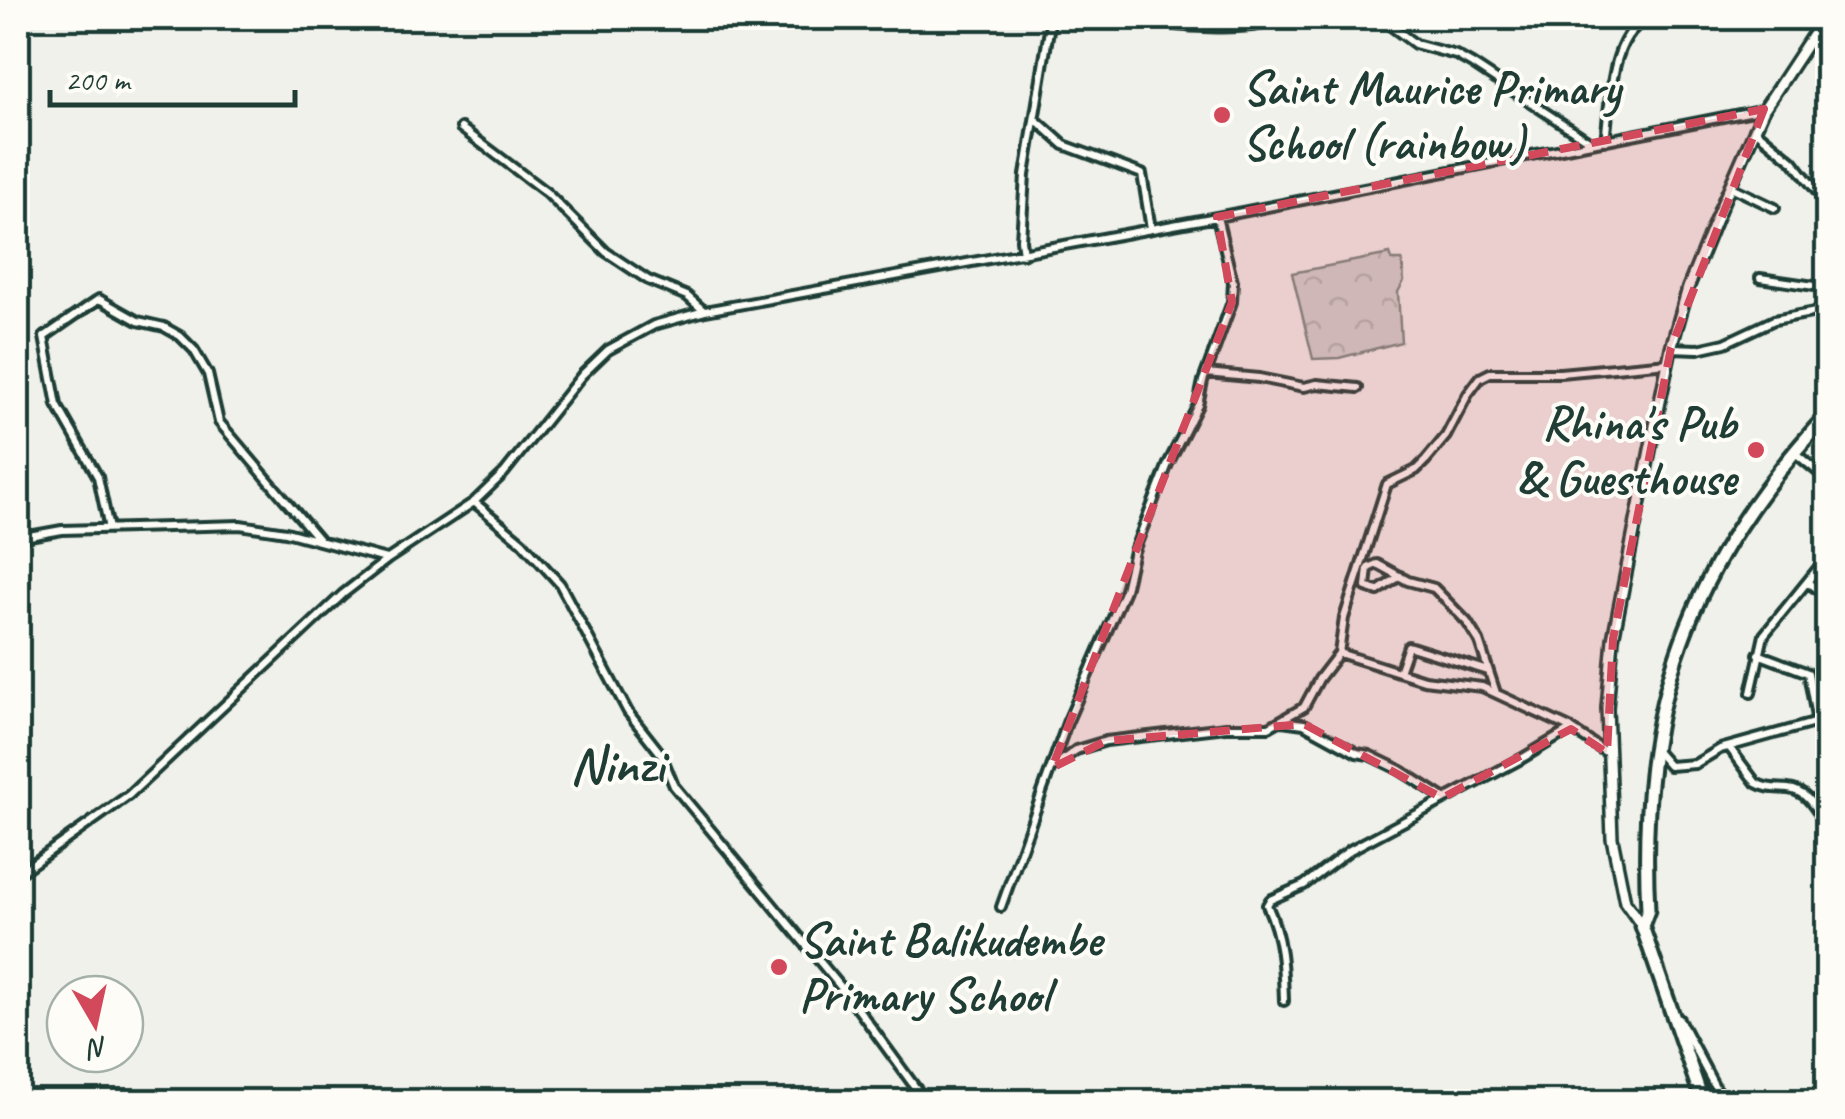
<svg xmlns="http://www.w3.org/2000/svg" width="1845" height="1119" viewBox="0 0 1845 1119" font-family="Caveat,sans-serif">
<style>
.forest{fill:url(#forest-crowns);stroke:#768880;stroke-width:2.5}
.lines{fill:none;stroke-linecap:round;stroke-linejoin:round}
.minor-casing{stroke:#1f3d34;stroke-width:14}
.tertiary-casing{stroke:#1f3d34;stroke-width:16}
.trunk-casing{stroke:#1f3d34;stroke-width:19}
.minor{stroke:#fdfcf7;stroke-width:6}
.tertiary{stroke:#fdfcf7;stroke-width:9}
.trunk{stroke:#fdfcf7;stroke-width:11}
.marked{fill:#d1495b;fill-opacity:0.2;stroke:#d1495b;stroke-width:8;stroke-dasharray:20 12;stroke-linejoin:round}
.poi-dot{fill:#d1495b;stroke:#fdfcf7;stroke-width:4}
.labels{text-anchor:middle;stroke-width:8;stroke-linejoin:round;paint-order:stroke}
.poi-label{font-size:48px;font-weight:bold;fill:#1f3d34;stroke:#fdfcf7;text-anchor:start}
.quarter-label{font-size:52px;font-weight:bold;fill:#1f3d34;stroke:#fdfcf7}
</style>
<defs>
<pattern id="forest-crowns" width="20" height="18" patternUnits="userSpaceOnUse" patternTransform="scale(2.5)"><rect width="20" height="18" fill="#cdd3cd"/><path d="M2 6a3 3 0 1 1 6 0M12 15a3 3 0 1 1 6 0" fill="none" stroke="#b0b6b1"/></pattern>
</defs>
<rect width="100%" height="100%" fill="#f0f1eb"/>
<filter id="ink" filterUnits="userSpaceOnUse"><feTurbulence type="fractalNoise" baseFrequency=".01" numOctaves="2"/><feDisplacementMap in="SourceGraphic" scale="20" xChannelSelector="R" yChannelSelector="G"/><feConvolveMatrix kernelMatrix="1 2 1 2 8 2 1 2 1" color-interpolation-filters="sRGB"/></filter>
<g filter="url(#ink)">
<path class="forest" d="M1390 254 1392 260H1402L1404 281 1398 292 1401 342 1339 358 1313 359 1292 273Z"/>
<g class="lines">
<g class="minor-casing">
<path id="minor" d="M1130 18C1177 27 1244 34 1289 18
M1380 18 1415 44 1456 55 1472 64 1592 143
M1035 119 1064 145 1142 174 1151 229
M461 128 547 193 606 252 648 280 687 296 704 311
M1754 129 1793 161 1828 206
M1605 141C1610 105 1610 26 1653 18
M1729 186 1775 208
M1023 254 1021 240 1025 175 1051 18
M1760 278 1828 288
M1671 348 1698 349 1725 343 1774 320 1816 312 1828 303
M1206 373 1259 378 1304 387 1317 384 1358 388
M1794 452 1828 480
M474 502 522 542 560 584 628 712 661 754 674 786 850 998 926 1102
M109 529 98 477 57 405 44 337 99 299 138 321 164 327 180 336 194 350 208 374 219 422 320 541
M18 538 62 530 240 525 286 532 386 559
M1400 576 1378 591 1366 587 1368 568 1377 564 1408 581 1434 588 1467 622 1479 641 1496 693
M1807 582 1828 597
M1339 653 1424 680 1482 687 1570 728
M1399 672 1408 646 1488 671
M1751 693 1764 635 1828 556
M1282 721 1304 724 1357 753 1369 755 1400 770 1444 798
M1729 747 1756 783C1766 789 1775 788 1788 789 1809 791 1817 812 1828 828
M1655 750 1669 766 1695 764 1720 749 1814 723 1816 717 1808 673 1758 654
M1052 768 1076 750 1106 741 1226 727H1269L1304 707 1319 679 1339 653 1344 618 1387 484 1416 470 1426 460 1446 436 1468 394 1480 378 1490 373H1560L1668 363
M18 874 129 795 343 594 388 559 474 502 504 473 582 375 608 350 654 325 705 311 1217 217 1764 109
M1001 907 1067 723 1125 590 1134 551 1168 464 1198 405 1203 381 1232 302 1233 282 1217 217
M1284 1001C1283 966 1282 938 1267 905L1270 900 1304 885 1350 850 1521 759 1571 729 1607 753
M1679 1019 1723 1102"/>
</g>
<g class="tertiary-casing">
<path id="tertiary" d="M1642 926 1625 902 1612 838 1607 708 1613 639 1650 450 1671 348 1688 288 1720 209 1764 109 1824 18"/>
</g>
<g class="trunk-casing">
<path id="trunk" d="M1703 1102 1642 926 1648 910C1637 705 1688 565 1828 414"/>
</g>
<use href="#minor" class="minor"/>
<use href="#tertiary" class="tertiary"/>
<use href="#trunk" class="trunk"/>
</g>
</g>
<path class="marked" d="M1764 109 1671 348 1613 639 1607 753 1571 729 1442 798 1304 724 1106 741 1052 768 1232 302 1217 217Z"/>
<g class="poi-dot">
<circle cx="1222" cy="115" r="10"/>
<circle cx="1756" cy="450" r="10"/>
<circle cx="779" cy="967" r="10"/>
</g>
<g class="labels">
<g class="poi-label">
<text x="1242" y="104">Saint Maurice Primary<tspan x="1242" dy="55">School (rainbow)</tspan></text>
<text x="1736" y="439" text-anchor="end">Rhina's Pub<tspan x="1736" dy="55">&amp; Guesthouse</tspan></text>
<text x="799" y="956">Saint Balikudembe<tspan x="799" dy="55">Primary School</tspan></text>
</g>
<g class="quarter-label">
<text x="617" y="782">Ninzi</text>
</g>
</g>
<rect width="1845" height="1119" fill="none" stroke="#fdfcf7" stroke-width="60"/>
<rect x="30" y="30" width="1785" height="1059" fill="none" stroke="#1f3d34" stroke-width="4" filter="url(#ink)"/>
<g transform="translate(95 1024) rotate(171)"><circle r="48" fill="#fdfcf7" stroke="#a4b0a9" stroke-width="2.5"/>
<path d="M0-8L18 38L0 25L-18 38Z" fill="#d1495b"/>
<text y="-15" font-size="28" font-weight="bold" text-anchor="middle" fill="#1f3d34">N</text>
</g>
<path d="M50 90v15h245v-15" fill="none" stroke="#1f3d34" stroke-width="5"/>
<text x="65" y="90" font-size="30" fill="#1f3d34" stroke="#fdfcf7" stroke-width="8" paint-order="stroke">200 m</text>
</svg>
